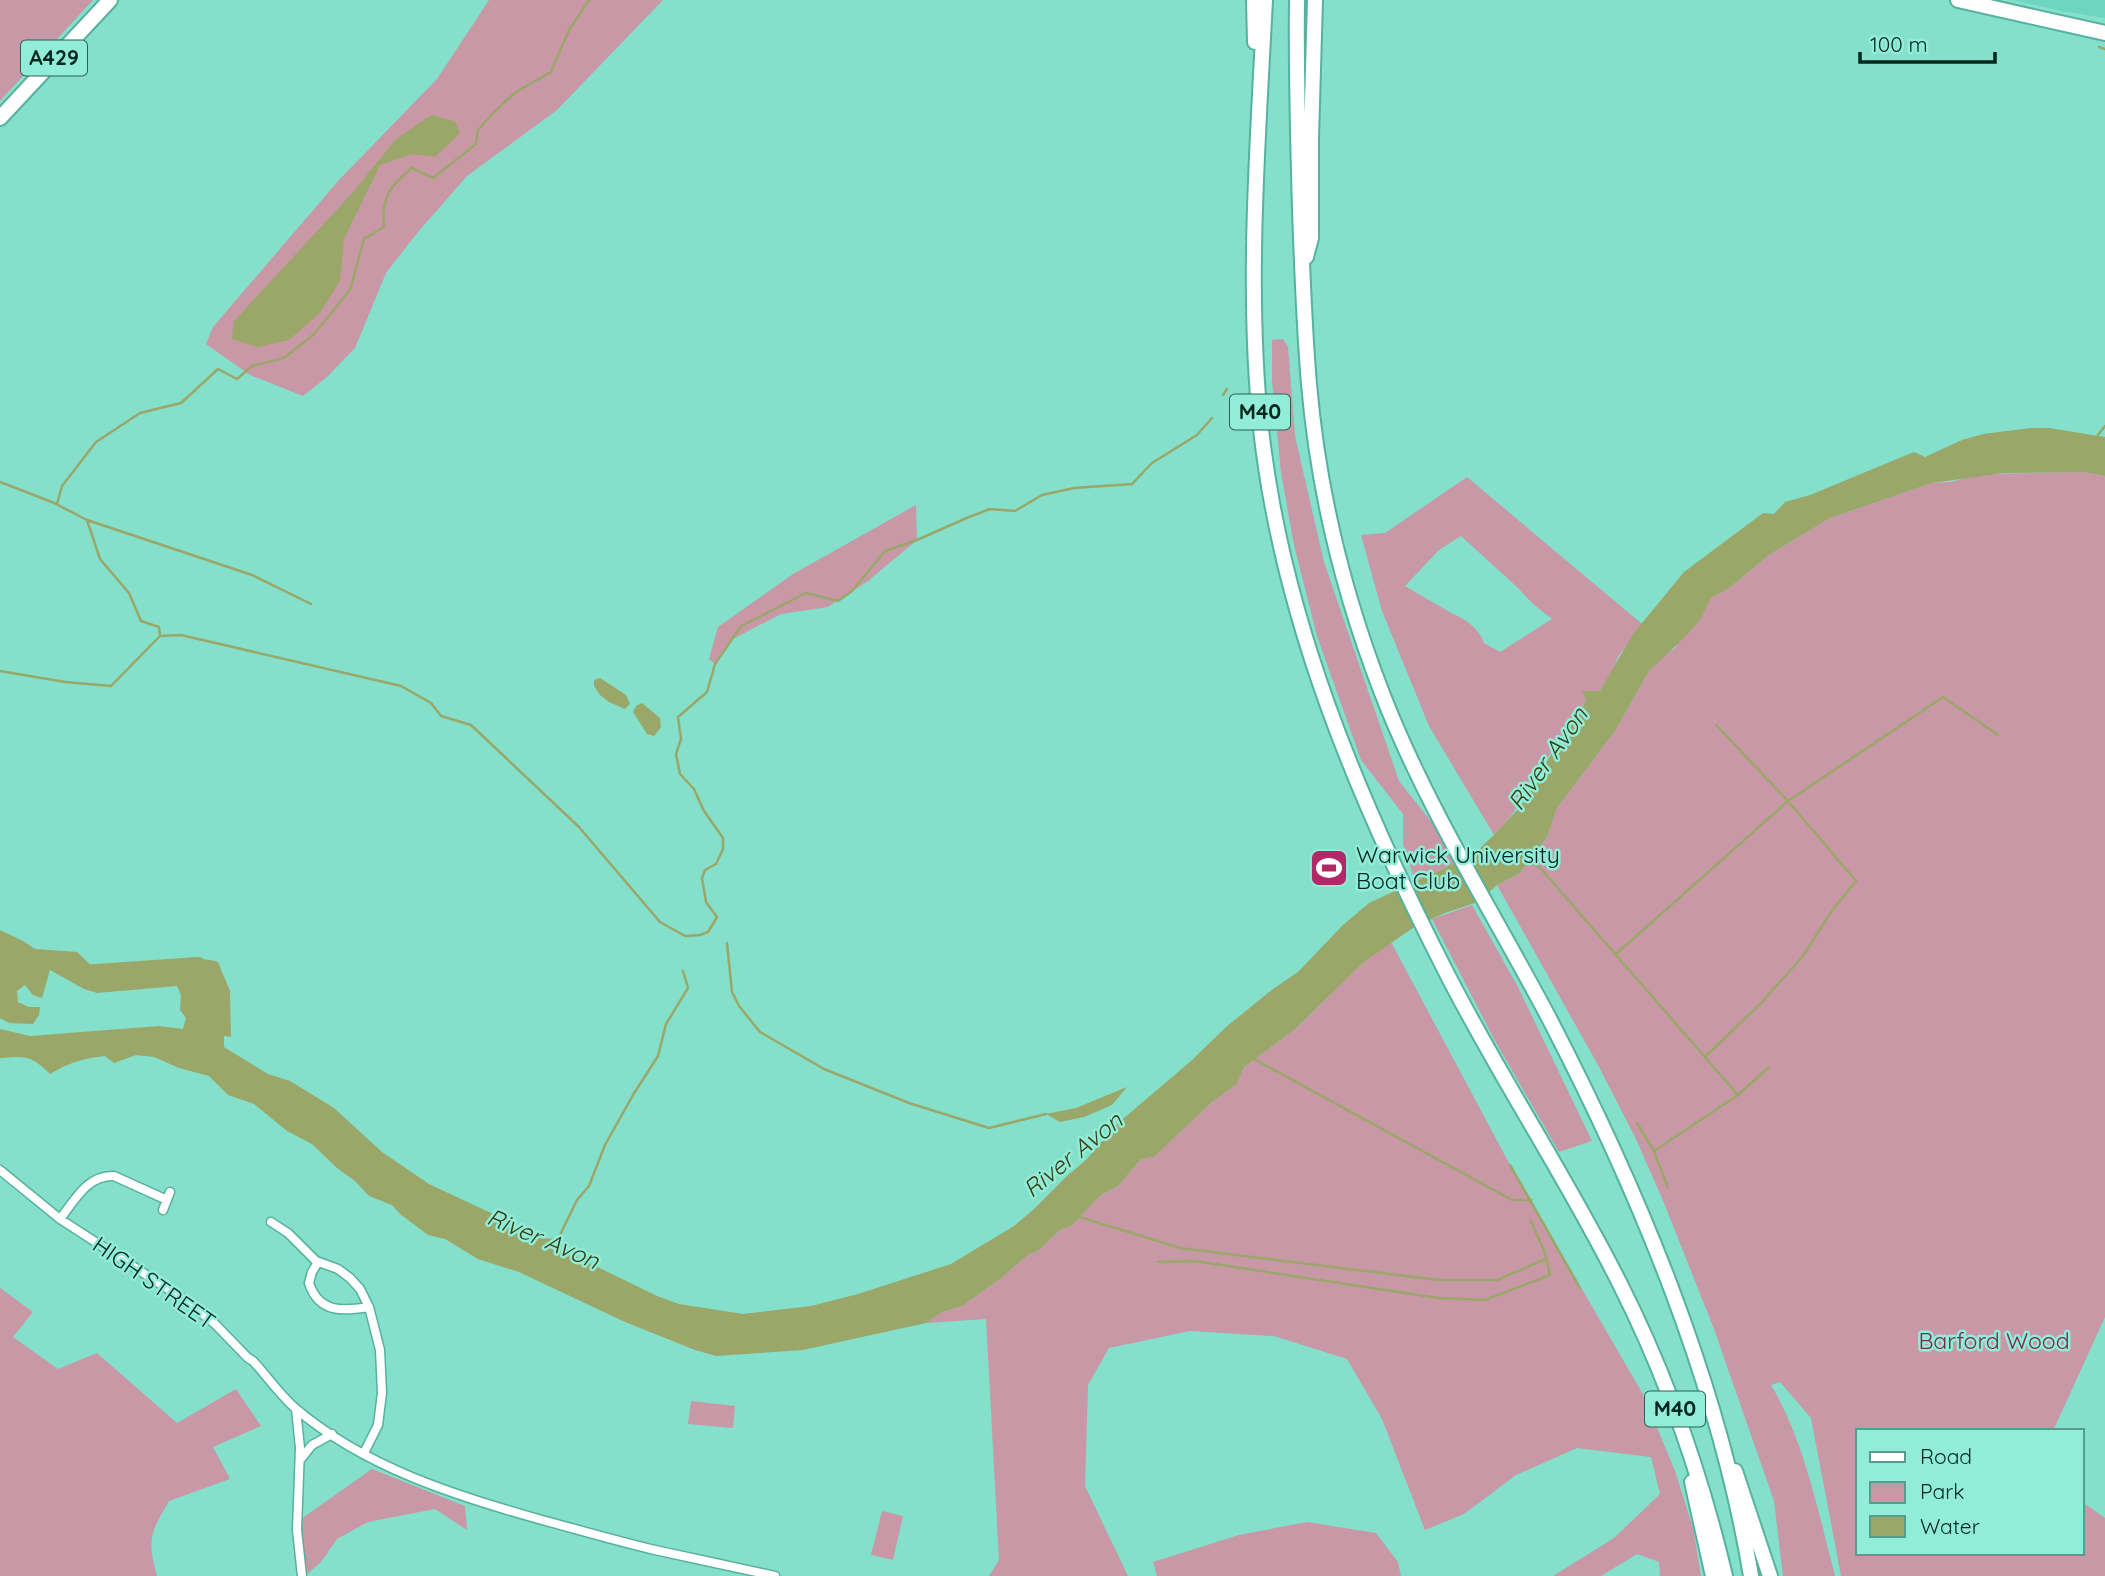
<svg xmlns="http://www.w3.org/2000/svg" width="2105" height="1576" viewBox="0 0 2105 1576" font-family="Quicksand,sans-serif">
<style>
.built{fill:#6dd5c0}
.green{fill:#c898a7;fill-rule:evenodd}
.water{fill:#9aa769}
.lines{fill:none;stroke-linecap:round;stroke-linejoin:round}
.stream{stroke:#9aa769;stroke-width:2.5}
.river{stroke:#9aa769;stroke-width:16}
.street-casing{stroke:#56b29f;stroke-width:11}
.highway-casing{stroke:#56b29f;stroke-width:18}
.street{stroke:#fff;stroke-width:8}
.highway{stroke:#fff;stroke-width:14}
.labels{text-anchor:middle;stroke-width:5;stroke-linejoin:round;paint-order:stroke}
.shield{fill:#91ecd8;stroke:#2c6156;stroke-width:2}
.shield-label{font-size:21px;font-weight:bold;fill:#00261f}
.poi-label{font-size:23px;fill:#00261f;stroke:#91ecd8;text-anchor:start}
.street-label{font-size:23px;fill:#00261f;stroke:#91ecd8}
.park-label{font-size:23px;fill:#7a2a4b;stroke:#91ecd8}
.water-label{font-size:24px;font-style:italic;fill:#373e0f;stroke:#91ecd8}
</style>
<rect width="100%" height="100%" fill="#84dfcb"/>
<path class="built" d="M2013 0H2105V18L2061 11Z"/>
<path class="green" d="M0 0H93L0 101Z
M489 0H663L557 110 467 176 418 232 386 273 355 348 327 377 303 396 250 375 206 344 213 327 339 180 437 79Z
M1283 339 1288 347 1295 436 1324 562 1399 781 1433 824 1455 863 1415 881 1403 844V814L1361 760 1317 636 1294 545 1281 473 1272 380V340Z
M2084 472 2105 476V1317L2053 1431H1858V1553H2082V1502L2105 1518V1576H1841L1811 1418 1780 1382 1771 1385C1805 1442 1818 1512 1835 1576H1783L1774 1501 1714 1329 1664 1203 1636 1139 1598 1065 1497 885 1519 874 1537 851 1547 837 1557 808 1615 731 1649 671 1665 654 1674 649 1711 598 1728 589 1769 555 1830 518 1932 483 1950 482 1983 474Z
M1467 477 1642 624 1618 657 1611 675 1600 691 1586 699C1580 716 1569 726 1559 740 1536 773 1523 807 1494 835L1429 726 1382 611 1361 535 1385 533ZM1461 536 1517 587 1533 604 1552 619 1500 652 1484 643C1481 631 1465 618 1453 614L1405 586 1439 550Z
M916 505 917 540 868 581 828 607 781 614 731 640 715 664 709 659 718 627 793 574Z
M1472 905 1518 987 1592 1141 1559 1152 1494 1039 1432 919Z
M1391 942 1510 1165 1644 1396 1675 1471 1693 1528 1701 1576H1660L1659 1562 1637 1554 1601 1576H1553L1614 1538 1660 1494 1651 1457 1577 1448 1516 1475 1464 1514 1425 1530 1382 1419 1347 1359 1274 1336 1190 1331 1109 1348 1088 1385 1085 1486 1128 1576H989L999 1560 986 1319 926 1323 942 1312 962 1306 1000 1279 1028 1255 1038 1251 1060 1230 1071 1226 1101 1195 1118 1186 1141 1159 1154 1157 1212 1102 1237 1084 1244 1067 1294 1030 1364 962Z
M0 1288 33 1312 13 1337 58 1369 97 1353 177 1423 236 1389 261 1426 213 1447 230 1479 169 1501C150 1534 147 1538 157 1576H0Z
M691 1401 735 1406 733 1428 688 1424Z
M372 1469 465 1506 467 1530 435 1509 368 1522 337 1539 321 1562 306 1575 301 1519Z
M882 1511 903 1516 893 1560 871 1555Z
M1307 1522 1376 1533 1398 1562 1401 1576H1157L1153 1562 1239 1535Z"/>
<path class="water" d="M431 115 455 121 460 133 435 157 412 154 380 165 344 239 340 281 320 313 289 340 257 347 232 339 234 321 354 191 396 139Z
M2031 428H2049L2105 437V476L2084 472 2004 473 1932 483 1830 518 1769 555 1728 589 1711 598 1700 620 1687 635 1649 671 1615 731 1557 808 1547 837 1519 874 1497 885 1478 902 1445 913 1414 927 1364 962 1294 1030 1244 1067 1237 1084 1212 1102 1154 1157 1141 1159 1118 1186 1101 1195 1071 1226 1060 1230 1038 1251 1028 1255 1000 1279 962 1306 942 1312 926 1323 803 1350 716 1356 695 1350 625 1322 519 1272 478 1259 445 1239 428 1235 400 1214 392 1205 369 1196 355 1181 337 1168 312 1144 287 1131 254 1104 228 1095 209 1076 179 1068 154 1057 136 1055 114 1063 105 1056C84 1058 68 1063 50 1074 31 1055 25 1056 0 1058V1029L30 1036 159 1026 183 1029 186 1018 180 1010 181 995 177 986 97 993 84 989 50 970 42 998 33 995 25 985 17 991 18 1002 29 1007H40L39 1015 33 1024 9 1023 0 1018V930L23 941 35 949 77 952 96 970 115 974 151 968 174 972C190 960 198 956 218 962L230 991 231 1037 224 1036V1047L268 1074 290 1081 334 1108 382 1152 429 1184 493 1214 504 1222 521 1227 537 1238 558 1239 577 1257 657 1296 679 1304 743 1314 811 1306 858 1294 951 1264 1014 1226 1034 1209 1067 1176 1086 1160 1117 1124 1191 1061 1226 1027 1273 989 1298 972 1343 925 1369 903 1455 863 1477 851 1494 835 1521 806 1560 739 1581 712 1586 699 1582 691H1600L1633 634 1684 572 1763 513 1774 514 1785 502 1810 495 1914 452 1925 457 1962 440 1983 434Z
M600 678 626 695 630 704 625 709 609 702 600 695 594 686V680Z
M642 703 660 718 661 727 654 736 647 734 633 712 636 706Z
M1127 1087 1112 1105 1084 1117 1060 1122 1046 1114 1076 1108Z"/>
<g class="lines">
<path class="stream" d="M2099 47 2105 49
M1223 395 1227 389
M2098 435 2105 426
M0 482 57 504 62 486 96 442 140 413 181 403 218 369 237 379 252 366 284 358 313 335 350 290 364 239 384 227C381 197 390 186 412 168L433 178 476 144 478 130 495 111 516 92 551 72 569 30 589 0
M58 505 87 520 252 575 311 604
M87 520 100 559 129 593 141 621 159 627 160 636
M0 671 65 682 111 686 160 636 181 635 401 686 431 703 441 716 471 725 579 827 660 922 685 936 700 935 708 932 717 917 706 902 702 878 705 870 716 864 723 849V838L704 811 694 789 680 774 676 754 681 739 678 717 707 692 715 664 741 626 806 593 838 601 852 591 885 551 917 540 969 517 990 509 1015 511 1042 495 1074 488 1132 484 1152 463 1197 435 1212 418
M1529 860 1542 870 1738 1095
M727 943 732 992 739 1006 760 1032 824 1069 909 1103 989 1128 1046 1114
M1616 954 1788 801 1943 697 1998 735
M1705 1057 1762 1002 1803 956 1833 909 1856 881 1788 801 1716 725
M1254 1059 1512 1200H1531
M1637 1123 1654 1151 1668 1188
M1654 1151 1738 1095 1769 1067
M1510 1165 1580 1288
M1080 1217 1180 1248 1438 1280H1497L1546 1259
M558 1239 577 1200 589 1186 605 1145 633 1095 658 1056 666 1024 688 988 683 971
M1158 1262 1195 1261 1438 1298 1485 1300 1550 1275 1545 1253 1531 1221"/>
<path class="river" d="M82 973 198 965 200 968"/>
<g class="street-casing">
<path id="street" d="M0 1170 60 1219 185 1300 214 1323 248 1358 253 1361C267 1376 279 1394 295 1408 364 1467 456 1496 542 1520 579 1530 617 1541 655 1550 695 1559 735 1567 775 1576
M163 1210 170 1192
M60 1219C75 1200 87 1175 114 1176L167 1200
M271 1222 288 1233 316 1261 338 1269 350 1278 360 1289 369 1307 380 1350 382 1393 378 1425 364 1453
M318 1262 312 1272 309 1283C319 1314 344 1311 369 1307
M296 1409 300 1448 297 1530 302 1576
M300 1460 312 1445 332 1434"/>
</g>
<g class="highway-casing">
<path id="highway" d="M1254 0 1255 42
M1265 0C1258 140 1246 289 1261 429 1282 619 1358 799 1444 968 1498 1075 1566 1176 1620 1284 1667 1377 1701 1475 1725 1576
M1297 0C1296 70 1298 139 1300 209 1302 267 1304 326 1309 384 1318 489 1344 595 1382 693 1426 807 1493 912 1550 1020 1639 1192 1719 1383 1751 1576
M1958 0 2105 33
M0 118 110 0
M1306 257 1311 238V138L1315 0
M1735 1471 1770 1576
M1692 1482 1713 1576"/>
</g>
<use href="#street" class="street"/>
<use href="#highway" class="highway"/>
</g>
<defs>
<g id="stadium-square" transform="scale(2.0125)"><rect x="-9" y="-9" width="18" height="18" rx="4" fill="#b32968" stroke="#91ecd8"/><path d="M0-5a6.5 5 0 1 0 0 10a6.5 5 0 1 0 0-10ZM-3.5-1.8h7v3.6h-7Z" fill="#fff"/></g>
</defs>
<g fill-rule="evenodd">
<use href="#stadium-square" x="1329" y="868"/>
</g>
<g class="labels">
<g class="shield">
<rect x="21" y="40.5" width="66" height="35" rx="5"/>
<rect x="1230" y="394.5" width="60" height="35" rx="5"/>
<rect x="1645" y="1391.5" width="60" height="35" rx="5"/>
</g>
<g class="shield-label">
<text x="54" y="65">A429</text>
<text x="1260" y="419">M40</text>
<text x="1675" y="1416">M40</text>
</g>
<g class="poi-label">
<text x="1356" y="863">Warwick University<tspan x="1356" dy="26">Boat Club</tspan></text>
</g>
<g class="street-label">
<text transform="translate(154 1283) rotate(35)" y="8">HIGH STREET</text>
</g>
<g class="park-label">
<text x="1994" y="1349">Barford Wood</text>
</g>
<g class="water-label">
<text transform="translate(1548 759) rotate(-55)" y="8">River Avon</text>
<text transform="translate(1073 1155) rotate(-39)" y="8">River Avon</text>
<text transform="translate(543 1239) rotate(23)" y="8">River Avon</text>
</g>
</g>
<rect x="1856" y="1429" width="228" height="126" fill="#91ecd8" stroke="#579d8e" stroke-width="2"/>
<rect x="1870" y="1452" width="35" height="10" fill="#ffffff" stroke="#579d8e" stroke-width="2"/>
<text x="1920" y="1464" font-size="21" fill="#00261f">Road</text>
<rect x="1870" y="1482" width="35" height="21" fill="#c898a7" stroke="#579d8e" stroke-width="2"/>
<text x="1920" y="1499" font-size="21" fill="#00261f">Park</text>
<rect x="1870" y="1516" width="35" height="21" fill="#9aa769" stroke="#579d8e" stroke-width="2"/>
<text x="1920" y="1534" font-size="21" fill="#00261f">Water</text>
<path d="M1860 52v10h135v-10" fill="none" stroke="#00261f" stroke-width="3.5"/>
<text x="1870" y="52" font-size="21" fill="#00261f" stroke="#91ecd8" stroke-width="5" paint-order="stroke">100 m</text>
</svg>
